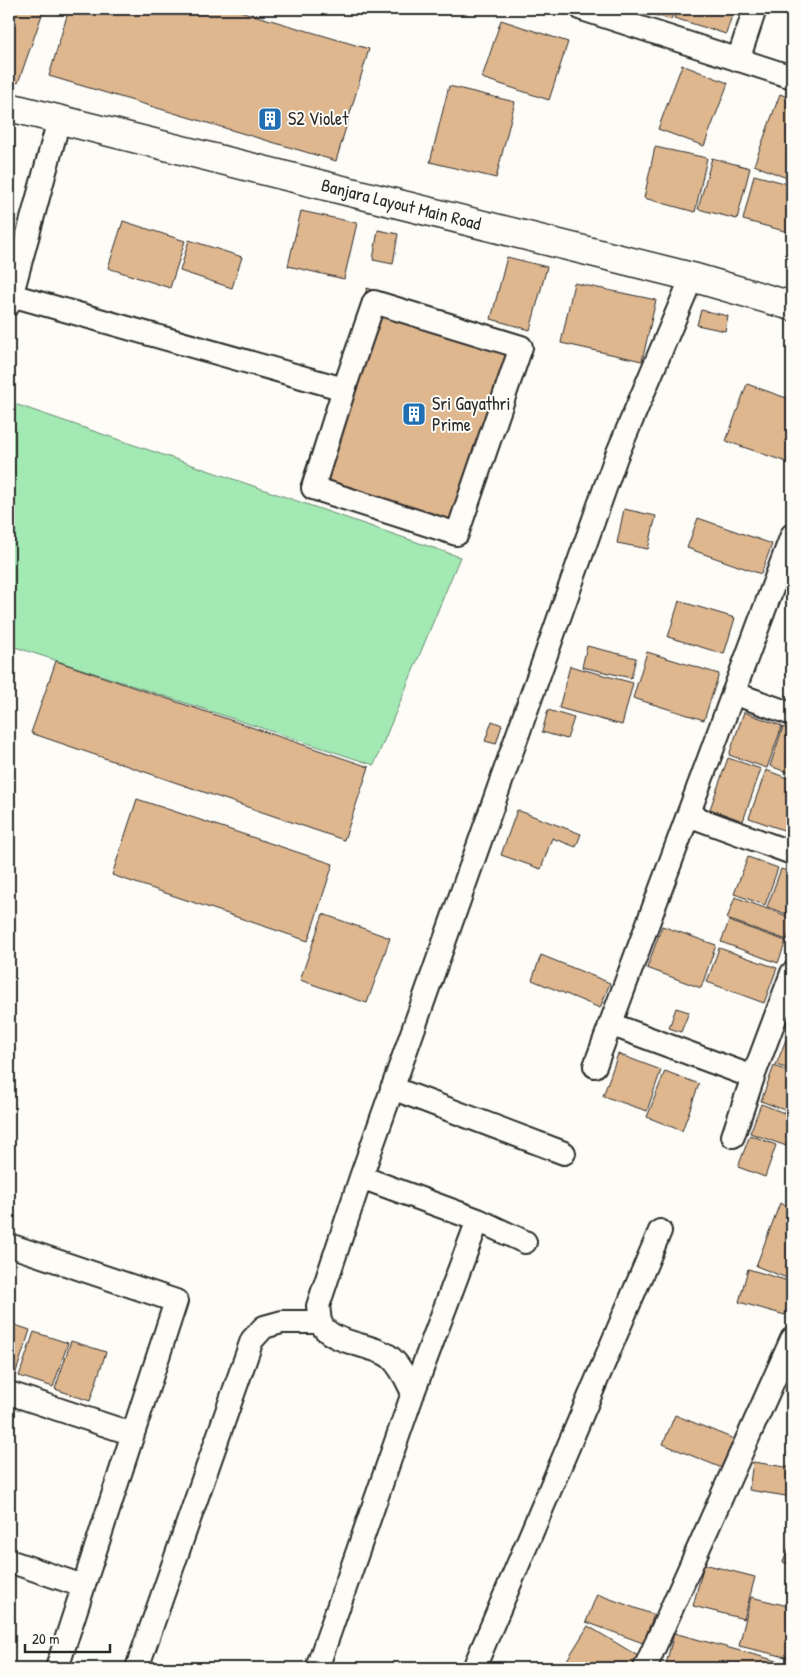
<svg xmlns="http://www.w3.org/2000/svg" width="801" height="1677" viewBox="0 0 801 1677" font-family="'Patrick Hand',sans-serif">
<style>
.green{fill:#a3e9b4;stroke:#678a70}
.building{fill:#deb78f;stroke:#2b2b2b}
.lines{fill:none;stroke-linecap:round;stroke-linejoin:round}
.minor-casing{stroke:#2b2b2b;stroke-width:26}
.tertiary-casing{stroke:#2b2b2b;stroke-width:31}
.minor{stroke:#fdfcf7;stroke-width:22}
.tertiary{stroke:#fdfcf7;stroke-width:28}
.labels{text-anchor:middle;stroke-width:4;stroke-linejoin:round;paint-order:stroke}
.poi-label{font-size:18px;fill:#2b2b2b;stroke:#fdfcf7;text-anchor:start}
.street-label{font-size:18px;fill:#2b2b2b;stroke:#fdfcf7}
</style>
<rect width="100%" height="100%" fill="#fdfcf7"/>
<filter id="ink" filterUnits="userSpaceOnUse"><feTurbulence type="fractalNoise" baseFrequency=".02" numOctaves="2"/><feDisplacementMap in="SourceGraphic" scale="10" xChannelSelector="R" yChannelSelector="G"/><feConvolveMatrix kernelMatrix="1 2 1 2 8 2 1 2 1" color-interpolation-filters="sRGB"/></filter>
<g filter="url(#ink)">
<path class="green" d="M9 402 460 557 374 765 9 645Z"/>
<path class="building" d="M9 9H44L18 83 9 79Z
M69 9H233L369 49 336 161 49 76Z
M637 9H654L653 14Z
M657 9H674L671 20 655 15Z
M677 9H734L726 34 674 18Z
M501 20 568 42 549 100 482 78Z
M682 65 728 83 704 146 658 129Z
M449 86 515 102 496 178 430 162Z
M780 94 792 99V180L754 165Z
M655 147 707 158 695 212 644 198Z
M712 158 750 168 737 219 698 209Z
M754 175 792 185V233L743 220Z
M9 187 15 189 9 212Z
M301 211 357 223 344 279 288 266Z
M123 221 185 241 170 288 108 268Z
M378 230 398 234 393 264 373 260Z
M189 240 242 257 232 288 180 271Z
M507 257 547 267 530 330 491 319Z
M574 283 656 300 642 361 561 343Z
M367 288 528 342 461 541 300 485Z
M701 310 728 316 725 331 697 325Z
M747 384 792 400V464L726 441Z
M624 509 656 516 648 549 617 543Z
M698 518 772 544 761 574 687 548Z
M679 601 735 618 724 654 668 637Z
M587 646 636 658 631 678 582 667Z
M647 652 719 674 704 720 633 698Z
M56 661 369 767 344 840 31 733Z
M570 666 633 683 622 725 559 708Z
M548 710 574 718 567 739 542 732Z
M744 712 782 726 767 768 729 755Z
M492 721 502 725 496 744 485 741Z
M783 727 792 730V774L770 766Z
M728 758 761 769 743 821 710 809Z
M766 770 792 780V833L749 818Z
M137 799 333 864 308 941 112 875Z
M517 810 581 834 576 847 552 838 541 869 501 855Z
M748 857 778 868 765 905 734 894Z
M781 869 792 873V916L767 907Z
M735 897 792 918V925L787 940 727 919Z
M323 914 390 938 367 1003 300 980Z
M729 921 786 941 778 963 721 942Z
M662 926 716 945 701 988 647 968Z
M719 948 777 968 764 1003 707 982Z
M541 955 610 983 600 1008 532 980Z
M676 1008 689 1012 681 1032 669 1028Z
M787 1037 792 1039V1070L776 1065Z
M618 1054 661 1070 647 1111 603 1096Z
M774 1066 792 1073V1113L761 1101Z
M665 1071 699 1084 682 1131 647 1117Z
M761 1104 792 1116V1148L750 1133Z
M750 1135 776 1145 765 1177 738 1167Z
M780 1203 792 1208V1280L756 1266Z
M748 1269 792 1282V1288L785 1315 739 1302Z
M9 1323 30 1330 15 1375 9 1373Z
M34 1332 68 1343 53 1387 19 1376Z
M71 1341 106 1352 90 1401 55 1389Z
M675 1415 734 1439 722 1468 663 1444Z
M753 1462 792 1468V1497L749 1490Z
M792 1540V1566L783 1562Z
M704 1564 755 1577 744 1619 693 1606Z
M597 1594 654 1615 643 1643 586 1622Z
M751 1597 792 1607V1648L790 1658 739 1646Z
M588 1626 638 1656 631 1668H562Z
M674 1633 792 1665V1668H665Z"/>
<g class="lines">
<g class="minor-casing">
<path id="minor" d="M582 9 792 77
M738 60 755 9
M11 295 344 389 374 302 521 347 457 534 313 488 344 389
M9 304 59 120
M792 535 688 815 792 853
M733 693 792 714
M610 1024 753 1077 792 973
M595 1066 688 815
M392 1088 564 1153
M733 1136 753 1077
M361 1177 478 1220 525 1242
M9 1245 176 1301 57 1668
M9 1393 133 1434
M413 1393 478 1220
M9 1561 83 1586
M137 1668 252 1340 264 1327 282 1322H320
M317 1668 413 1393C407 1381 401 1366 390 1357 374 1344 327 1344 320 1321 319 1317 319 1311 318 1306L361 1177 616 457 692 277
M474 1668 660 1231
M645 1668 792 1339"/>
</g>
<g class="tertiary-casing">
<g id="tertiary">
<path id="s1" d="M9 107 692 277 792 306"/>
</g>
</g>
<use href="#minor" class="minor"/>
<use href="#tertiary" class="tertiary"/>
</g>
</g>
<defs>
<g id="building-square" transform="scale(1.25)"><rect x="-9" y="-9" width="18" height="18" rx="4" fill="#1f6fb2" stroke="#fdfcf7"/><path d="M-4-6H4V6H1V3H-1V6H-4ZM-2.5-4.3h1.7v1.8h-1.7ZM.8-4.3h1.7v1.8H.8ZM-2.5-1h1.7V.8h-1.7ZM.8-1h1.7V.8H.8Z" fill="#fff"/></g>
</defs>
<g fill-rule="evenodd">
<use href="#building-square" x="270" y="119"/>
<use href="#building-square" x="414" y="414"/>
</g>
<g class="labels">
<g class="poi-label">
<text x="288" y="125">S2 Violet</text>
<text x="432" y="410">Sri Gayathri<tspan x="432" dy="21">Prime</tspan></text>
</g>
<g class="street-label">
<text dy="6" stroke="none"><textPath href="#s1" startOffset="404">Banjara Layout Main Road</textPath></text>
</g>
</g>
<rect width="801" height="1677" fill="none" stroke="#fdfcf7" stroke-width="30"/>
<rect x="15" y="15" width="771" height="1647" fill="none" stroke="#2b2b2b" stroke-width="2" filter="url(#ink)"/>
<path d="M25 1644v8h85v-8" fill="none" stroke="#2b2b2b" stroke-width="2.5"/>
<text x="32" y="1644" font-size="15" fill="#2b2b2b" stroke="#fdfcf7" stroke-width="4" paint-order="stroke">20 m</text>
</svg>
